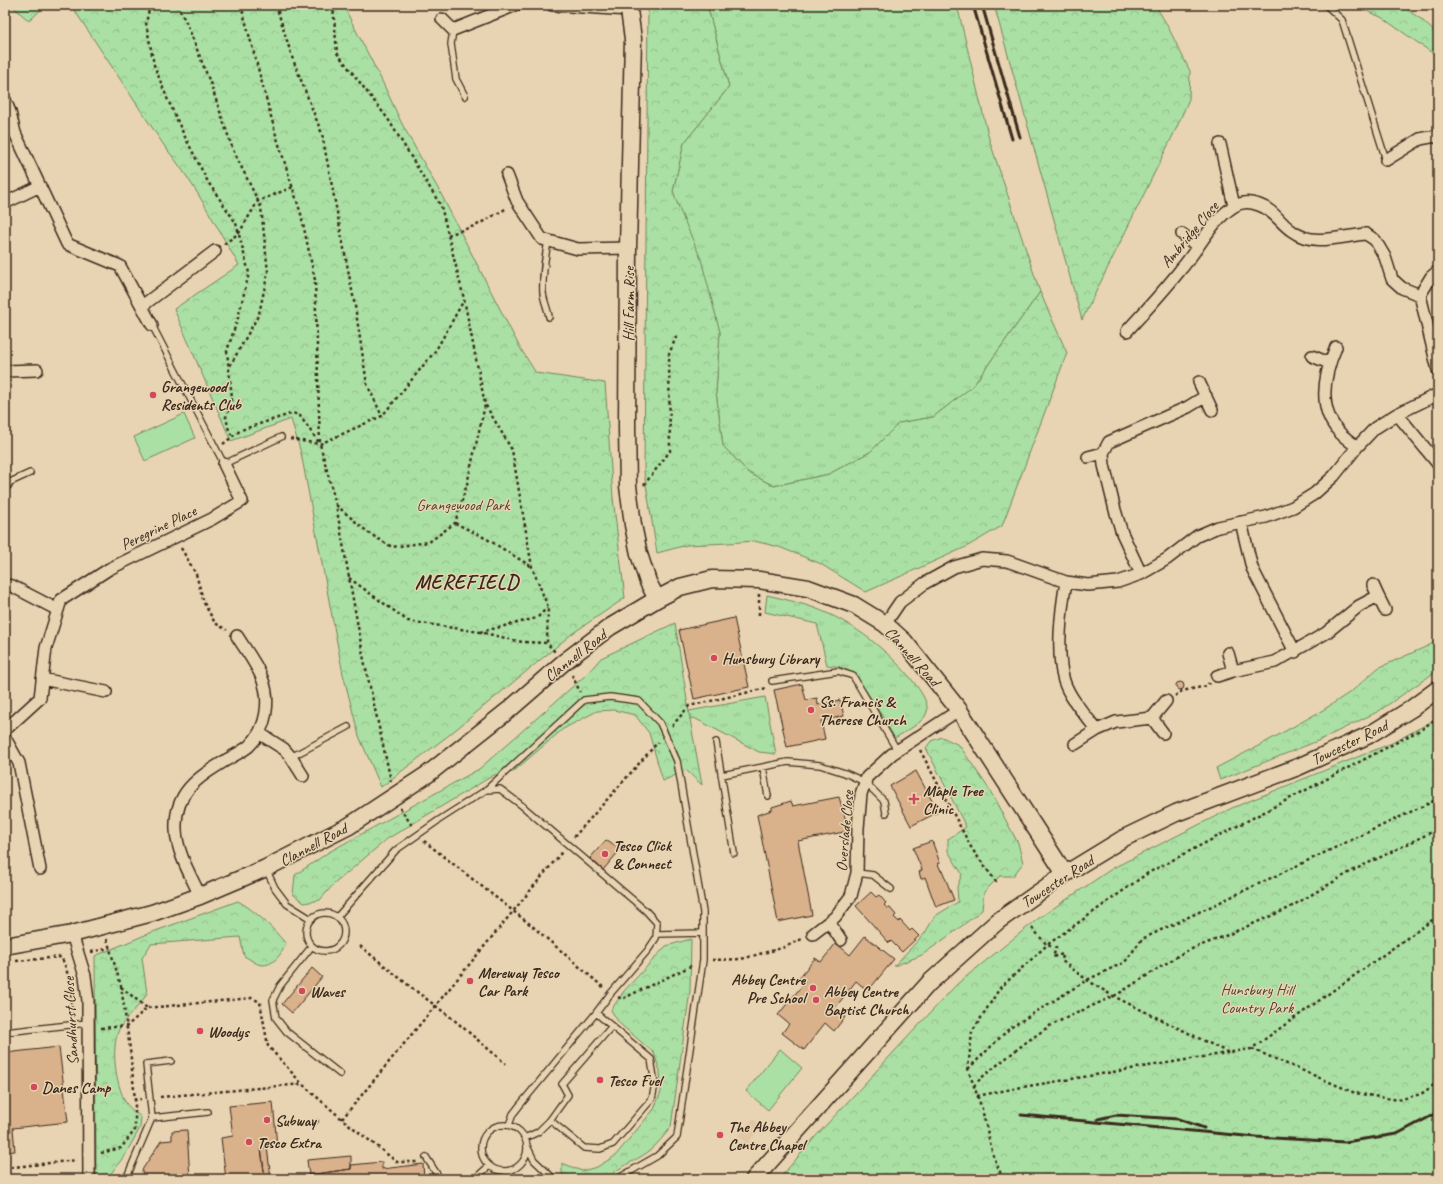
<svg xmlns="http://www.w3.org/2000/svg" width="1443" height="1184" viewBox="0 0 1443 1184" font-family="Caveat,sans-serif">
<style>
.built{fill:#e1c7a3}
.grass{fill:url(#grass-tufts);stroke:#728560}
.forest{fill:url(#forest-crowns);stroke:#728560}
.garden{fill:#aae0a3;stroke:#728560}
.building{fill:#d9b18b;stroke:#3b2a1e}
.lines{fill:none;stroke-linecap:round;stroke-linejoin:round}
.lane-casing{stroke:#3b2a1e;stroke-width:8}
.street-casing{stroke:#3b2a1e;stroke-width:14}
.secondary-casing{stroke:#3b2a1e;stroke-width:19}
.path{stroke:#3b2a1e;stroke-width:2.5;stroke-dasharray:3 3;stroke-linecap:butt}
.lane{stroke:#e8d4b2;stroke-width:5.5}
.street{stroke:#e8d4b2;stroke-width:11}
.secondary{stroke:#e8d4b2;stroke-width:16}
.rail{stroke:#3b2a1e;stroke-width:3}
.poi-dot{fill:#d1495b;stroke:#e8d4b2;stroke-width:1.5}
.labels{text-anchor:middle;stroke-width:3;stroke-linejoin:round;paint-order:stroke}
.street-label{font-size:16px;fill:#3b2a1e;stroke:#e8d4b2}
.poi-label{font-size:16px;font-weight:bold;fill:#3b2a1e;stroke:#e8d4b2;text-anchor:start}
.park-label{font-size:16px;fill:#4c4532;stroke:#e8d4b2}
.district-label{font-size:20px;font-weight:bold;letter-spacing:1px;fill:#3b2a1e;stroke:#e8d4b2}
</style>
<defs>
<pattern id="grass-tufts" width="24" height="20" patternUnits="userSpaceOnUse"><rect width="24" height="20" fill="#aae0a3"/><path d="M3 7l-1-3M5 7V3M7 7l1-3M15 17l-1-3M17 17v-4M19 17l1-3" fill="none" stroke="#93c08c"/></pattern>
<pattern id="forest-crowns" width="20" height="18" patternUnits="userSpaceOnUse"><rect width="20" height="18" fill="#aae0a3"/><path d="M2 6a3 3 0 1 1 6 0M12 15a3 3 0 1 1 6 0" fill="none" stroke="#93c08c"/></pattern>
</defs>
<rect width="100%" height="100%" fill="#e8d4b2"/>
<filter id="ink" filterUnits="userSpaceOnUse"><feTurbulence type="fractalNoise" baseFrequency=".025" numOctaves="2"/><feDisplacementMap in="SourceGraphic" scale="8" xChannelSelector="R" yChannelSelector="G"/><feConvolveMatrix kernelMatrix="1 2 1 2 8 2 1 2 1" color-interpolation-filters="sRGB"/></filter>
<g filter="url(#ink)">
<path class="built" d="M753 1119 762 1126 747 1144 738 1136Z"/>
<path class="grass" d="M707 5H957L989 139 1040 292 973 386 933 417 899 423 870 452 829 474 774 486 749 473 723 446 716 392 720 332 673 191 684 143 729 87Z
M767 595C788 600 810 605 829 614 847 622 869 637 884 651 896 661 931 696 927 712 924 723 904 732 895 738 884 721 863 680 847 670 841 666 834 666 827 665L817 624 765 612Z
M765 697 776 754 759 752 694 718 690 719 689 711Z"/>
<path class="forest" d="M11 5H46L29 21Z
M71 5H343L382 81 402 124 441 194 519 346 536 373 605 383 613 498 625 598 573 633 449 735 381 787 359 736 343 674 301 453 291 419 231 441 174 309 239 265C215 225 195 183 165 147Z
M648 5H707L729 87 684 143 673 191 679 208 701 259 720 332 716 392 723 446 749 473 774 486 829 474 870 452 899 423 933 417 973 386 1040 292 1067 353 1002 526 966 547 866 592 819 563 779 547 754 541 728 543 687 545 657 553 644 472Z
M994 5H1155L1166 23 1190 71 1189 99 1176 129 1082 320Z
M1352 5H1400L1421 19 1438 35V59L1431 52 1381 17Z
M675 623 690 719 702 785 686 770 663 781 649 733 635 715 614 710 597 711 563 729 513 772 494 775 387 839 333 885 320 900 304 903 293 894 295 875 329 852 479 769 587 674 601 658Z
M1438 637V670L1379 711 1320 740 1220 780 1216 768 1264 743 1323 710 1352 691 1378 668 1430 645Z
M1438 718V1179H779L816 1136 957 984 1039 918 1113 868 1232 808 1392 743Z
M942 737 959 745 989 789 1018 843 1023 863 1013 876H1000L984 892 982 910 957 930 922 955 894 966 925 933 935 916 958 902 957 887 962 874 948 851V839L966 827 926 748 931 741Z
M238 901C257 912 272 927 286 944 281 954 274 966 261 965 255 964 249 958 244 956L240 937 151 944 142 958 147 993C144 998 141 1004 136 1008 130 1015 121 1023 118 1032 111 1051 116 1082 124 1099 127 1107 135 1112 141 1117L140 1128 125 1155 109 1176 102 1179H96L95 956 150 933Z
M691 939 690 991 671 1127C664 1136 657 1145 648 1152 634 1162 618 1167 606 1179H568L562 1174V1163L582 1171 597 1167 615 1156 654 1109 661 1092 660 1071 654 1053 619 1023 611 1010 624 991 666 946Z"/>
<path class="garden" d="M184 414 195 438 145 461 134 437Z
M780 1049 802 1068 768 1110 746 1091Z"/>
<path class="building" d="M734 618 749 687 694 699 679 630Z
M1176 686a4 4 0 1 1 8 0a4 4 0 1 1-8 0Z
M802 684 806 700 817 698 818 705 840 700 844 716 821 721 825 739 787 747 774 690Z
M916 771 938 812 911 826 890 786Z
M839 797 849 831 798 841 812 915 778 922 757 815 772 810V807L791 801 793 806Z
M606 840 620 850 603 870 590 858Z
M932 841 940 863 938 864 941 871 942 870 954 900 936 907 925 877 921 879 919 872 922 870 913 848Z
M871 892 876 897 879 895 886 903 884 905 887 908H890L896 915 894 917 899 922 900 920 910 931 912 929 919 936 902 952 891 941 889 943 856 906Z
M865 936 894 959 868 991 856 981 835 1008 845 1017 834 1031 825 1023 804 1050 782 1033 789 1024 778 1015 805 982 799 978 815 958 821 962 836 943 850 955Z
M312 968 322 977 292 1013 282 1004Z
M59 1047 68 1122 13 1128 15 1151 5 1152V1053Z
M273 1102 277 1146 261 1148 265 1179H226L221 1138 233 1136 229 1106Z
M317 1119 319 1121 316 1125 314 1123Z
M187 1130 190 1179H143L142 1170 161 1141 172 1140V1131Z
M267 1147 271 1179H265L261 1148Z
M351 1156V1169L309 1175 307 1160Z
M382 1162V1169L423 1164 424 1179H280L351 1169V1165Z"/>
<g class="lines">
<g class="lane-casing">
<path id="lane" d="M1326 5 1342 20 1386 160
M453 30 451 44 456 79 465 96
M548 241C545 258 542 275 543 293 544 302 548 309 549 317
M152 325 224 464 281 437
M6 484 30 473
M772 681 838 671 853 676 897 750
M716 742 734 853
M291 757 348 727
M763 767 768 796
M722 775 788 762 820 765 845 773 865 782 884 801 886 813
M486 790 584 700 610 697 639 701 660 723 677 761 703 912V960L677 1137 657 1156 617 1179
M266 869 275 888 287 904 311 919
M857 873 873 875 891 889
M306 932a19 19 0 1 1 38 0a19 19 0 1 1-38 0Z
M337 917 396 850 439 820 486 790 500 789 520 804 646 911 657 923 656 938 648 950 611 993 596 1013 520 1105 513 1114 509 1125
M657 934 703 933
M312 946 280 986 273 1000 276 1018 287 1032 340 1074
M5 1032 88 1023
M152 1118 146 1064 171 1061
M550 1120 568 1095 562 1084 612 1026
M481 1148a23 23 0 1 1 46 0a23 23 0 1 1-46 0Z
M525 1138 538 1132 550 1120 584 1148 600 1149 613 1144 652 1099 655 1084 651 1059 596 1013
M527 1146 534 1160 554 1179
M426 1157 440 1179
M504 1171 518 1179
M126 1179 152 1118 208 1112
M476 1179 480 1174 489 1166"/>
</g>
<g class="street-casing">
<path id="street" d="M552 5 629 10
M442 19 453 30 516 5
M5 100 10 112 15 133 67 244 120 266 152 325
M1220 144 1234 206
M1386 160 1420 139 1436 136 1438 138
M507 175 517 201 542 239 578 249 628 248
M5 203 40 186
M1182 234 1198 247
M1438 271 1431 277 1420 295 1438 370
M142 306 215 251
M1127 331C1145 311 1164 291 1181 269 1197 251 1213 219 1233 207 1242 201 1250 202 1259 205 1274 210 1280 223 1292 231 1313 247 1342 236 1366 234L1375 240 1385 257 1392 279 1402 288 1420 295
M1336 347C1324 375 1317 409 1340 433 1345 438 1352 443 1357 447
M1312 356 1329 363
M5 371 37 370
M1199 382 1212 410
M1397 414 1438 464
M1088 457 1103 453
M5 484H6
M1241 522 1252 568 1295 652
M1141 574 1122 533 1115 510 1104 465 1103 453 1109 442 1188 407 1206 396
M1066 582C1061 610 1056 654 1064 681 1070 699 1086 716 1097 730
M5 585 12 586 58 610
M1378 596 1385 610
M885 624 900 602 925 583 954 567 982 559 1007 561 1066 582 1088 585 1118 582 1141 574 1167 559 1197 536 1218 527 1266 517 1293 507 1314 494 1334 476 1357 447 1375 428 1397 414 1438 394
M1228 653 1233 671
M1217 676 1233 671 1275 662 1326 633 1359 606 1378 596 1373 585
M42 679 106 692
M1152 718 1163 733
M5 730 40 698 46 648 61 600 109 569 212 519 242 501 224 464
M259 733 284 749 291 757 303 776
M5 738 19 763 40 869
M1075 744 1097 730 1116 722 1152 718 1166 701
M200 896C191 876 177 853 176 830 174 791 199 777 228 759 235 755 243 751 249 746 267 729 271 700 262 678 256 663 245 649 237 636
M829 922 841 940
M72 934 85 976 88 1001 89 1179
M813 934 835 917 851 896 857 873 858 828 861 794 867 777 892 754 959 710"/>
</g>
<g class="secondary-casing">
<path id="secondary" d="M630 5 629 10 633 39 628 248 627 428 628 486 633 525 639 554 648 582 657 599
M5 946 72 934 152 913 200 896 266 868 349 826 428 774 510 709 564 662 610 627 657 599 680 587 712 579 759 580 808 588 854 605 885 624 904 641 959 710 1065 874
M754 1179 929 983 998 921 1065 874 1124 838 1176 813 1298 767 1369 735 1411 709 1438 689"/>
</g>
<path class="path" d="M150 5 146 23 154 65 167 98 184 135 208 182 236 223 249 273 238 318 227 351 232 398 226 417 229 431 233 437
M177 5 187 24 211 85 233 150 261 207 268 272 259 314 230 366
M241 5 276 135 301 214 315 280 320 444 336 505 364 660 391 781
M276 5 292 57 322 134 355 306 367 384 382 416
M333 5 337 53 388 119 441 206 464 299 485 404 512 450 532 567 548 607 547 643 555 652
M448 235 477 225 507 208
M224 244 239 233 258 201 293 187
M290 439 320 444 382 416 436 350 464 300
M223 444 241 430 293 413 300 416 320 444
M644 485 670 451 669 354 677 335
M336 505 370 534 392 547 429 542 455 523 467 484 485 405
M455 523 487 539 532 567
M181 548 196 574 204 603 215 623 227 630
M349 578 408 621 480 632 522 642 547 643
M759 594V615
M480 632 537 618 547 608
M572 675 580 692
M1175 696 1182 691 1207 686 1209 683
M672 726 689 706 767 688
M920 750 972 849 997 883
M400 808 413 827
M574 837 658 742
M424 841 531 925 604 988
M1032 928 1047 945 1056 948 1053 957 1063 954 1062 961 1087 980 1113 996 1229 1053
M107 939 121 986 130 1049 135 1100
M360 946 412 988 453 1019 506 1064
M91 952 110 948
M712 960 741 959 782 948 802 939
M16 961 61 957C71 975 71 997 72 1016
M121 987 147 1008
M618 997 622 999 693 965
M101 1028 127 1026 147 1008 252 998 260 1002 268 1046 302 1084
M1252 1049 1355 1093 1398 1100 1421 1094 1438 1082
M968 1069 1010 1028 1087 980 1125 962 1142 939 1438 799
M974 1086 981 1078 1025 1043 1051 1025 1118 994 1184 952 1225 936 1287 909 1352 871 1438 829
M977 1096 1017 1088 1251 1049 1438 916
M160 1097 302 1084 342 1119 397 1162H418
M342 1119 562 852
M101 1153 121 1148 135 1130V1100L141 1099
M5 1168 77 1160
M1003 1179 993 1155 982 1109 968 1069 972 1032 1000 988 1047 945 1148 873 1422 729 1438 717
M1436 1179 1438 1178"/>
<use href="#lane" class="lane"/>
<use href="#street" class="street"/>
<use href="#secondary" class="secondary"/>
<path class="rail" d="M973 5 1012 139
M982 5 1020 137
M1021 1115 1256 1137 1345 1142 1397 1134 1433 1115 1438 1112
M1098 1119 1116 1115 1178 1119 1204 1128"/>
</g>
</g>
<g class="poi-dot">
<circle cx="153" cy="395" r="4"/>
<circle cx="714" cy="658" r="4"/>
<circle cx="811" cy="710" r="4"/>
<path d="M912 793h4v4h4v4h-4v4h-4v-4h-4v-4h4z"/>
<circle cx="605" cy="854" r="4"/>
<circle cx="470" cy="981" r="4"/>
<circle cx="813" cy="988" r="4"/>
<circle cx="302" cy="991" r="4"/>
<circle cx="816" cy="1000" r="4"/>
<circle cx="200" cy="1031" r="4"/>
<circle cx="600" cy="1080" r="4"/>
<circle cx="34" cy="1087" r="4"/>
<circle cx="267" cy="1120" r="4"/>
<circle cx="720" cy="1135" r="4"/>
<circle cx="249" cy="1142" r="4"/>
</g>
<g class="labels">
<g class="street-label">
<text transform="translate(1189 234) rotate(-50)" y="6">Ambridge Close</text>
<text transform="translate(628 304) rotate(-90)" y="6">Hill Farm Rise</text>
<text transform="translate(158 527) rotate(-26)" y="6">Peregrine Place</text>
<text transform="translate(575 655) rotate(-38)" y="6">Clannell Road</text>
<text transform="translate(913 656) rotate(48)" y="6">Clannell Road</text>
<text transform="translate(1349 742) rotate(-26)" y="6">Towcester Road</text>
<text transform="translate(844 831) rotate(-85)" y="6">Overslade Close</text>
<text transform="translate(313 844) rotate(-28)" y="6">Clannell Road</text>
<text transform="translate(1057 881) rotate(-33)" y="6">Towcester Road</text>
<text transform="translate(70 1021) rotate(-93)" y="6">Sandhurst Close</text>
</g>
<g class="poi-label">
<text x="161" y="392">Grangewood<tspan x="161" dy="18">Residents Club</tspan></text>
<text x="722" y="664">Hunsbury Library</text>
<text x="819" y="707">Ss. Francis &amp;<tspan x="819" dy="18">Therese Church</tspan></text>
<text x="923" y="796">Maple Tree<tspan x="923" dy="18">Clinic</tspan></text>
<text x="613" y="851">Tesco Click<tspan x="613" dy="18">&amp; Connect</tspan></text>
<text x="478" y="978">Mereway Tesco<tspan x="478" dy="18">Car Park</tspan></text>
<text x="805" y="985" text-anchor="end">Abbey Centre<tspan x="805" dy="18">Pre School</tspan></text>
<text x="310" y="997">Waves</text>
<text x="824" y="997">Abbey Centre<tspan x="824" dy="18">Baptist Church</tspan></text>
<text x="208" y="1037">Woodys</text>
<text x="608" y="1086">Tesco Fuel</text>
<text x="42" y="1093">Danes Camp</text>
<text x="275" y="1126">Subway</text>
<text x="728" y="1132">The Abbey<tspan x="728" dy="18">Centre Chapel</tspan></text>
<text x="257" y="1148">Tesco Extra</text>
</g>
<g class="park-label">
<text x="463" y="510">Grangewood Park</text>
<text x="1257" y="995">Hunsbury Hill<tspan x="1257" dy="18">Country Park</tspan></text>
</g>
<g class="district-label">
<text x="467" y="589">MEREFIELD</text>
</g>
</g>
<rect width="1443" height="1184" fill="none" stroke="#e8d4b2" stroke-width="20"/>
<rect x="10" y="10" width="1423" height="1164" fill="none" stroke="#3b2a1e" stroke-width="1.5" filter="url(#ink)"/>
</svg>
